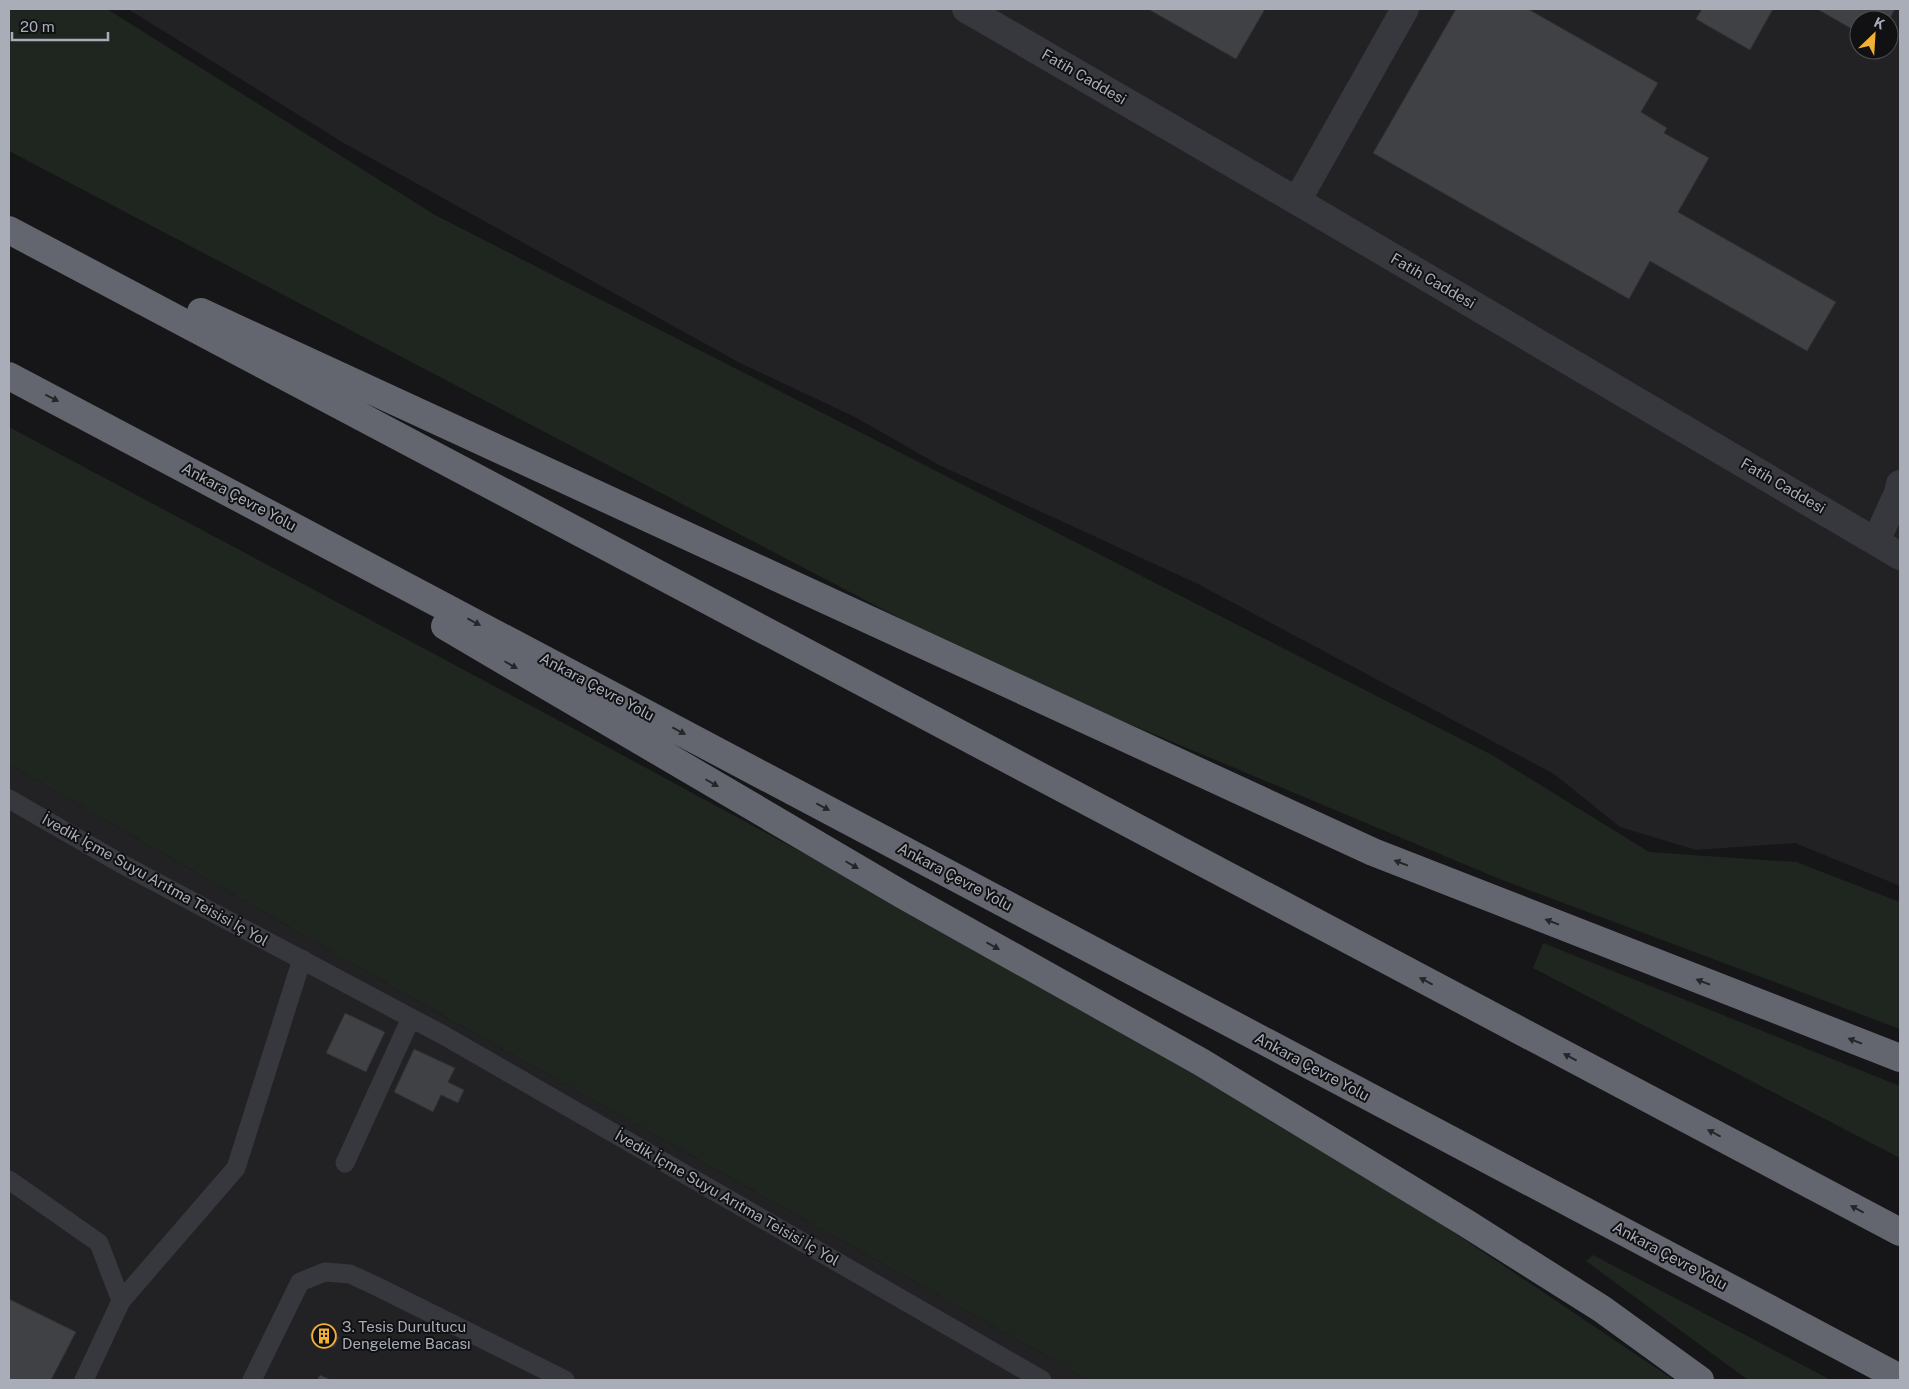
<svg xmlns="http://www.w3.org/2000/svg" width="1909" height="1389" viewBox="0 0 1909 1389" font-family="'Public Sans',sans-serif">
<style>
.built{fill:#222225;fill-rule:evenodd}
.green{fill:#1e261f}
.building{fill:#404145;stroke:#303034}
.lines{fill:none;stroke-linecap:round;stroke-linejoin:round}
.service{stroke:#37383d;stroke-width:19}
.minor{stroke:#37383d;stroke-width:28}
.tertiary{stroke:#37383d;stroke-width:28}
.motorway{stroke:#63666e;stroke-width:28}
.oneway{fill:#26262a}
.labels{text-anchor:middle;stroke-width:4;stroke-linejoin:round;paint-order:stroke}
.street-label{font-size:15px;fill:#a8adb8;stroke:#111113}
.poi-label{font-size:15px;fill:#a8adb8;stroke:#111113;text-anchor:start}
</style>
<rect width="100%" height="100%" fill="#161618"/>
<path class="built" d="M128 9H1900V886L1795 843 1696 850 1620 827 1554 774 1196 583 939 465 855 417 740 363 342 142ZM1859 20H1889V50H1859Z
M9 764 407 995 1089 1380H9Z"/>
<path class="green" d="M9 9H107L435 215 1492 755 1649 852 1796 862 1900 902V1029L1502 880 991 666 9 151Z
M9 427 541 711 1067 996 1358 1168 1674 1380H1089L407 995 9 764Z
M1543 943 1900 1086V1158L1533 968Z
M1593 1255 1831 1380H1748L1586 1261Z"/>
<path class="building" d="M1148 9H1265L1236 59Z
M1456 9H1528L1658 83 1641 112 1667 128 1664 133 1709 158 1678 212 1836 302 1807 351 1650 261 1629 299 1373 153Z
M1702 9H1773L1750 50 1696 19Z
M1817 9H1895L1889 20H1859V33Z
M345 1013 385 1032 366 1072 326 1053Z
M414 1049 455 1068 448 1082 464 1090 458 1103 441 1095 433 1112 394 1092Z
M9 1299 76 1332 51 1380H9Z
M314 1326 339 1337 334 1347 310 1336Z
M320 1375 331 1380H317Z"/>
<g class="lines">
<path class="service" d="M9 799 120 863 445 1036 1042 1380
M345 1163 411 1018
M9 1180 99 1243 121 1301
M84 1380 121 1301 236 1168 302 959
M252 1380 300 1282 325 1272 350 1274 378 1287 565 1380"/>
<path class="minor" d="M1297 201 1405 9
M1876 541 1898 493 1900 484"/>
<path class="tertiary" d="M966 9 1297 201 1900 556"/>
<path class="motorway" d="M9 230 1900 1232
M201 312 1373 852 1900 1058
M9 376 1900 1378
M445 626 903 895 1201 1062 1466 1223 1602 1309 1700 1380"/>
</g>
<defs><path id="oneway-solid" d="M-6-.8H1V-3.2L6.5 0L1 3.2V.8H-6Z" transform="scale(1.25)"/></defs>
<g class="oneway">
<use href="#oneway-solid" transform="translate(52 398) rotate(27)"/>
<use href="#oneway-solid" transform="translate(474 622) rotate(28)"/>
<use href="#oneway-solid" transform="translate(511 665) rotate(30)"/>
<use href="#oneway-solid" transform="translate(679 731) rotate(28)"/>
<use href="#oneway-solid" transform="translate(712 783) rotate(30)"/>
<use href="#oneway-solid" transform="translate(823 807) rotate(28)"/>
<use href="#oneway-solid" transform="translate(1401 863) rotate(-159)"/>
<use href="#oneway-solid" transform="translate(852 865) rotate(30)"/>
<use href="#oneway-solid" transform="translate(1552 922) rotate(-159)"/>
<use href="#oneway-solid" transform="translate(993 946) rotate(29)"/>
<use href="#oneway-solid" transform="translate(1426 981) rotate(-152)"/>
<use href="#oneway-solid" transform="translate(1703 982) rotate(-159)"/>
<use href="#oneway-solid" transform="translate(1855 1041) rotate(-159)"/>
<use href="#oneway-solid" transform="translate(1570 1057) rotate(-152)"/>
<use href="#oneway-solid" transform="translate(1714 1133) rotate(-152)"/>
<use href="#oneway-solid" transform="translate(1857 1209) rotate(-152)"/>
</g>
<defs>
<g id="building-ring" transform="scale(1.25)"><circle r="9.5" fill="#111113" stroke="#f2b134" stroke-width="1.5"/><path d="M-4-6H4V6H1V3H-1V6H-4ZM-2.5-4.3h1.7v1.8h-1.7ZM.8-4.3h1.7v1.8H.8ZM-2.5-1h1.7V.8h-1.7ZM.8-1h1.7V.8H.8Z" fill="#f2b134"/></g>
</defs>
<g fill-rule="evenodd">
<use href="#building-ring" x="324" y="1336"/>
</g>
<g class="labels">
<g class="street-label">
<text transform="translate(1084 77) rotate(30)" y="5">Fatih Caddesi</text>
<text transform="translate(1433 281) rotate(30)" y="5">Fatih Caddesi</text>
<text transform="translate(1783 486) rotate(30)" y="5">Fatih Caddesi</text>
<text transform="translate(239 497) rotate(28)" y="5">Ankara Çevre Yolu</text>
<text transform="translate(597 687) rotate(28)" y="5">Ankara Çevre Yolu</text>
<text transform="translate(955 877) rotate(28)" y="5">Ankara Çevre Yolu</text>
<text transform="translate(155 880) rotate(29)" y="5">İvedik İçme Suyu Arıtma Teisisi İç Yol</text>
<text transform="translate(1312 1067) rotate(28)" y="5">Ankara Çevre Yolu</text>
<text transform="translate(727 1198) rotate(30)" y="5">İvedik İçme Suyu Arıtma Teisisi İç Yol</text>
<text transform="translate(1670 1256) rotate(28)" y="5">Ankara Çevre Yolu</text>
</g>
<g class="poi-label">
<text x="342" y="1332">3. Tesis Durultucu<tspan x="342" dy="17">Dengeleme Bacası</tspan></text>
</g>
</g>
<rect width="1909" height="1389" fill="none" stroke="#a8adb8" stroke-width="20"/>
<g transform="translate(1874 35) rotate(25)"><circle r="24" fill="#111113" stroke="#4d4f55"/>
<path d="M0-4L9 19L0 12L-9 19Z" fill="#f2b134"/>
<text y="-8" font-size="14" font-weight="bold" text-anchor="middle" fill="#a8adb8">K</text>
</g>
<path d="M12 32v8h96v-8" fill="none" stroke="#a8adb8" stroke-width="2.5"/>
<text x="20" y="32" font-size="15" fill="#a8adb8" stroke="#111113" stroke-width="4" paint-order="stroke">20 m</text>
</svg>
